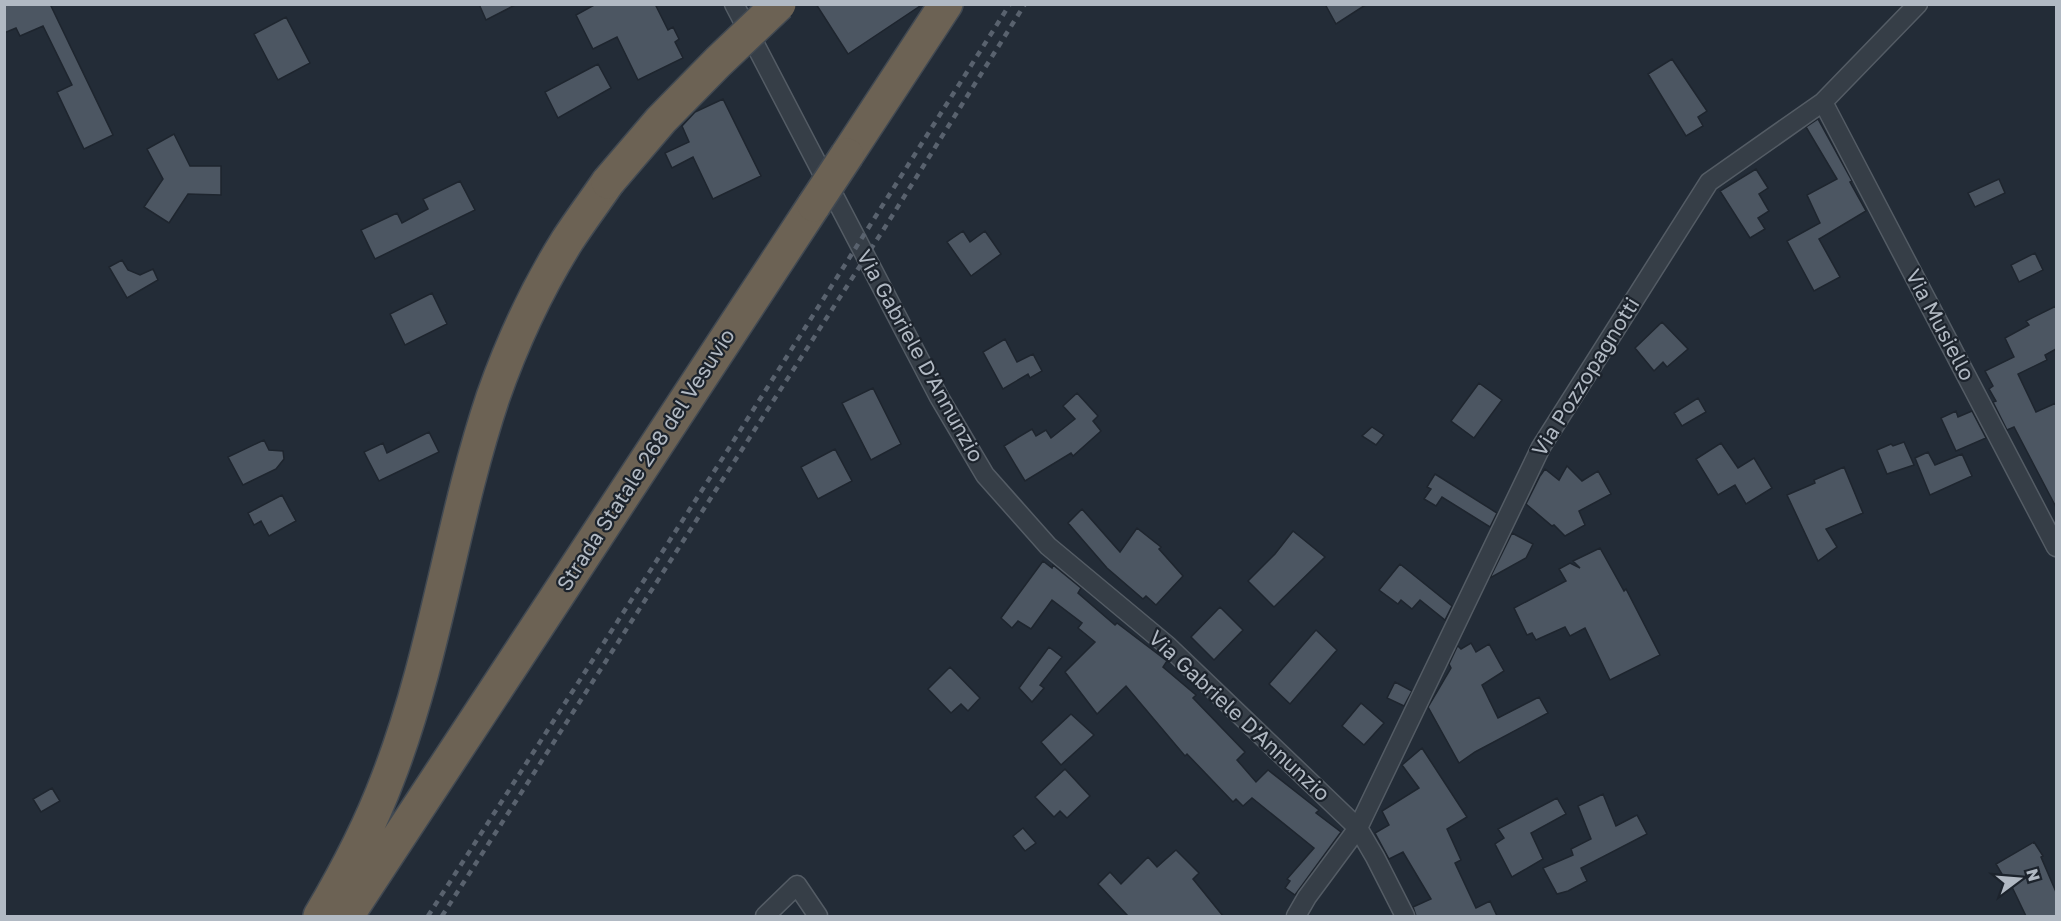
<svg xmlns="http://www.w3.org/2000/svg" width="2061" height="921" viewBox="0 0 2061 921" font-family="'Golos Text',sans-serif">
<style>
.building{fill:#4c5662;stroke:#1e252e;stroke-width:1.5}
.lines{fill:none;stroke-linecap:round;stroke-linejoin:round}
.street-casing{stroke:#545c65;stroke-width:21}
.highway-casing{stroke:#414952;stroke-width:36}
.street{stroke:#363e47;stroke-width:18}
.highway{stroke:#6c6254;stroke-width:33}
.rail{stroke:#59626e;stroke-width:4.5;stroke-dasharray:6 6;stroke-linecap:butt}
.highway-bridge-casing{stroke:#414952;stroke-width:36;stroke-linecap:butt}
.highway-bridge{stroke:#6c6254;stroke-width:33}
.labels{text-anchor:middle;stroke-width:4.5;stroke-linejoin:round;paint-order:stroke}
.street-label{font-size:21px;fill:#b1b9c3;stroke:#1c232c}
</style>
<rect width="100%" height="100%" fill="#232c37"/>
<path class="building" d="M4 4H50L113 135 84 149 57 92 72 85 43 26 20 36 16 28 4 33Z
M479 4H517L486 20Z
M596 4H655L668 30 673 27 679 39 675 42 683 58 638 80 617 37 593 49 576 15Z
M816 4H923L848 54Z
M1325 4H1367L1336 24Z
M286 17 310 63 278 80 254 34Z
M1672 59 1707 111 1698 117 1703 126 1686 136 1648 74Z
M598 64 611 88 558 118 545 92Z
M723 99 761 176 713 199 693 157 672 168 665 153 689 142 682 126 695 112Z
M1818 119 1852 181 1850 182 1866 211 1819 239 1840 277 1814 291 1787 241 1820 223 1807 195 1837 179 1806 127Z
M174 134 190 166H221V195L188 194 169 223 144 207 163 179 147 149Z
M1756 169 1768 188 1759 194 1769 211 1758 218 1765 229 1750 238 1720 191Z
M1999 179 2005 193 1975 207 1968 193Z
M460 181 475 210 375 259 361 230 397 213 402 223 428 209 423 199Z
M963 231 970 242 985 231 1001 254 971 276 947 242Z
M2035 253 2043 270 2019 282 2011 265Z
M122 260 128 270 140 275 153 269 158 280 127 298 109 267Z
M432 293 447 324 405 345 390 314Z
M2056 306V349L2045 355 2047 360 2018 374 2036 412 2056 403V507L2014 427 2007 430 1993 402 1996 401 1989 389 1993 386 1985 371 2014 357 2005 338 2029 325 2026 321Z
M1662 322 1688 349 1667 367 1663 362 1654 371 1635 348Z
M1005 339 1017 362 1033 354 1042 371 1030 378 1028 374 1003 389 983 352Z
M1479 383 1502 400 1474 438 1451 421Z
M873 388 901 444 871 460 842 403Z
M1077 393 1098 416 1093 421 1101 431 1073 456 1071 453 1025 481 1004 446 1032 429 1036 436 1046 430 1051 438 1075 419 1063 406Z
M1698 398 1706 412 1682 426 1674 413Z
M1956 411 1958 417 1972 411 1986 438 1956 451 1941 418Z
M1372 427 1384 435 1376 445 1362 436Z
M429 432 439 452 379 481 364 452 383 443 387 453Z
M264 440 269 450 283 451 284 459 276 469 243 485 228 457Z
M1904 442 1914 465 1887 474 1877 450 1891 444 1893 446Z
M1721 443 1738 468 1754 458 1772 488 1746 504 1735 485 1718 495 1696 459Z
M835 449 852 481 818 499 801 467Z
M1928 452 1935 465 1962 454 1972 476 1930 495 1915 458Z
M1567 466 1582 481 1598 471 1611 494 1579 511 1585 525 1565 536 1554 525 1552 526 1526 504 1540 476 1545 469 1559 480Z
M1844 467 1863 513 1826 529 1837 547 1818 561 1787 495 1815 483 1814 480Z
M1435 474 1497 513 1490 527 1442 497 1436 506 1424 499 1431 489 1427 487Z
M282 495 296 521 269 536 261 521 254 525 248 513Z
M1082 509 1120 552 1137 528 1161 547 1159 549 1183 576 1156 605 1146 596 1143 599 1107 568 1068 523Z
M1293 531 1325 557 1274 607 1248 581 1275 554Z
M1512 533 1533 544 1526 558 1490 578Z
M1600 548 1624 591 1626 589 1660 655 1610 680 1585 628 1570 636 1565 627 1536 640 1532 633 1527 635 1514 608 1566 581 1559 569 1570 563 1580 568 1573 561Z
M1043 561 1052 568 1053 565 1081 588 1078 593 1115 625 1117 623 1167 661 1163 667 1196 695 1193 698 1245 752 1237 760 1256 782 1268 770 1319 810 1316 813 1341 832 1295 895 1285 888 1290 881 1287 879 1314 848 1252 798 1243 806 1236 799 1233 802 1187 754 1185 756 1126 686 1097 714 1065 672 1095 642 1078 628 1082 623 1052 600 1031 629 1018 621 1012 628 1001 618Z
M1400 564 1452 606 1445 620 1420 600 1412 609 1401 600 1398 604 1379 590Z
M1220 607 1243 630 1214 660 1191 637Z
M1316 630 1337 650 1290 704 1269 684Z
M1471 643 1476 652 1489 644 1504 671 1482 685 1498 718 1539 697 1548 713 1475 752 1459 763 1428 707 1451 668 1449 664 1457 647 1458 646 1461 649Z
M1049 647 1062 657 1040 685 1044 688 1032 702 1019 688Z
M950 667 980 698 968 711 961 704 951 713 928 689Z
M1395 682 1412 691 1404 706 1387 698Z
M1361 703 1384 723 1364 745 1342 726Z
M1071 714 1094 735 1061 765 1041 742Z
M1422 748 1467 817 1447 829 1461 860 1455 863 1476 908 1490 901 1497 916H1416L1413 907 1431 899 1403 852 1389 859 1375 833 1389 825 1382 811 1419 788 1402 765Z
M1065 769 1090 796 1067 818 1060 811 1054 817 1035 797Z
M52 788 60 801 41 812 33 799Z
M1603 794 1616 826 1637 815 1647 834 1581 868 1587 881 1568 891 1557 894 1543 868 1573 855 1571 849 1591 839 1578 806Z
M1557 798 1566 814 1531 833 1543 859 1512 877 1495 844 1504 838 1498 829Z
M1023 828 1036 843 1025 851 1013 836Z
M2034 842 2043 856 2041 857 2056 892V916H2026L2012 887 2010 888 1996 864Z
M1176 850 1199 873 1193 879 1223 916H1128L1098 884 1110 872 1121 884 1148 857 1157 867Z"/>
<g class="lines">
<g class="street-casing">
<path id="street" d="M734 4 939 397 985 475 1048 546 1168 646 1358 828 1375 857 1405 916
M1823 102 2056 547
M765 916 797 885 818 916
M1296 916 1307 897 1358 828 1541 447 1709 182 1823 102 1918 4"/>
</g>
<g class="highway-casing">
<path id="highway" d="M847 155 946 4
M320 916C346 872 370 826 388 778 436 655 451 522 493 397 512 343 537 289 567 241 580 221 595 201 608 182
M347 916 814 205"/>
</g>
<use href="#street" class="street"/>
<use href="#highway" class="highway"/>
<path class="rail" d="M428 916 724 456 1010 4
M442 916 887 224 1025 4"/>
<g class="highway-bridge-casing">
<path id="highway-bridge" d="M608 182 661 120 718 62 779 4
M814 205 847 155"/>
</g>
<use href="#highway-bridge" class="highway-bridge"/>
</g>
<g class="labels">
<g class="street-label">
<text transform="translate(1940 325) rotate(62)" y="7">Via Musiello</text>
<text transform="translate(920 356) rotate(61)" y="7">Via Gabriele D'Annunzio</text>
<text transform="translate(1586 377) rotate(-58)" y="7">Via Pozzopagnotti</text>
<text transform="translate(646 460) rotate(-57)" y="7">Strada Statale 268 del Vesuvio</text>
<text transform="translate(1239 716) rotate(43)" y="7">Via Gabriele D'Annunzio</text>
</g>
</g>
<rect width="2061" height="921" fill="none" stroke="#b1b9c3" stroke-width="12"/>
<g transform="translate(2019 879) rotate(74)" stroke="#1c232c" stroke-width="4.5" paint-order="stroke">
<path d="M0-4.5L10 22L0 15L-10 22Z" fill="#b1b9c3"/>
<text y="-9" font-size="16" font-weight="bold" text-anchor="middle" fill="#b1b9c3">N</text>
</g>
</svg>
